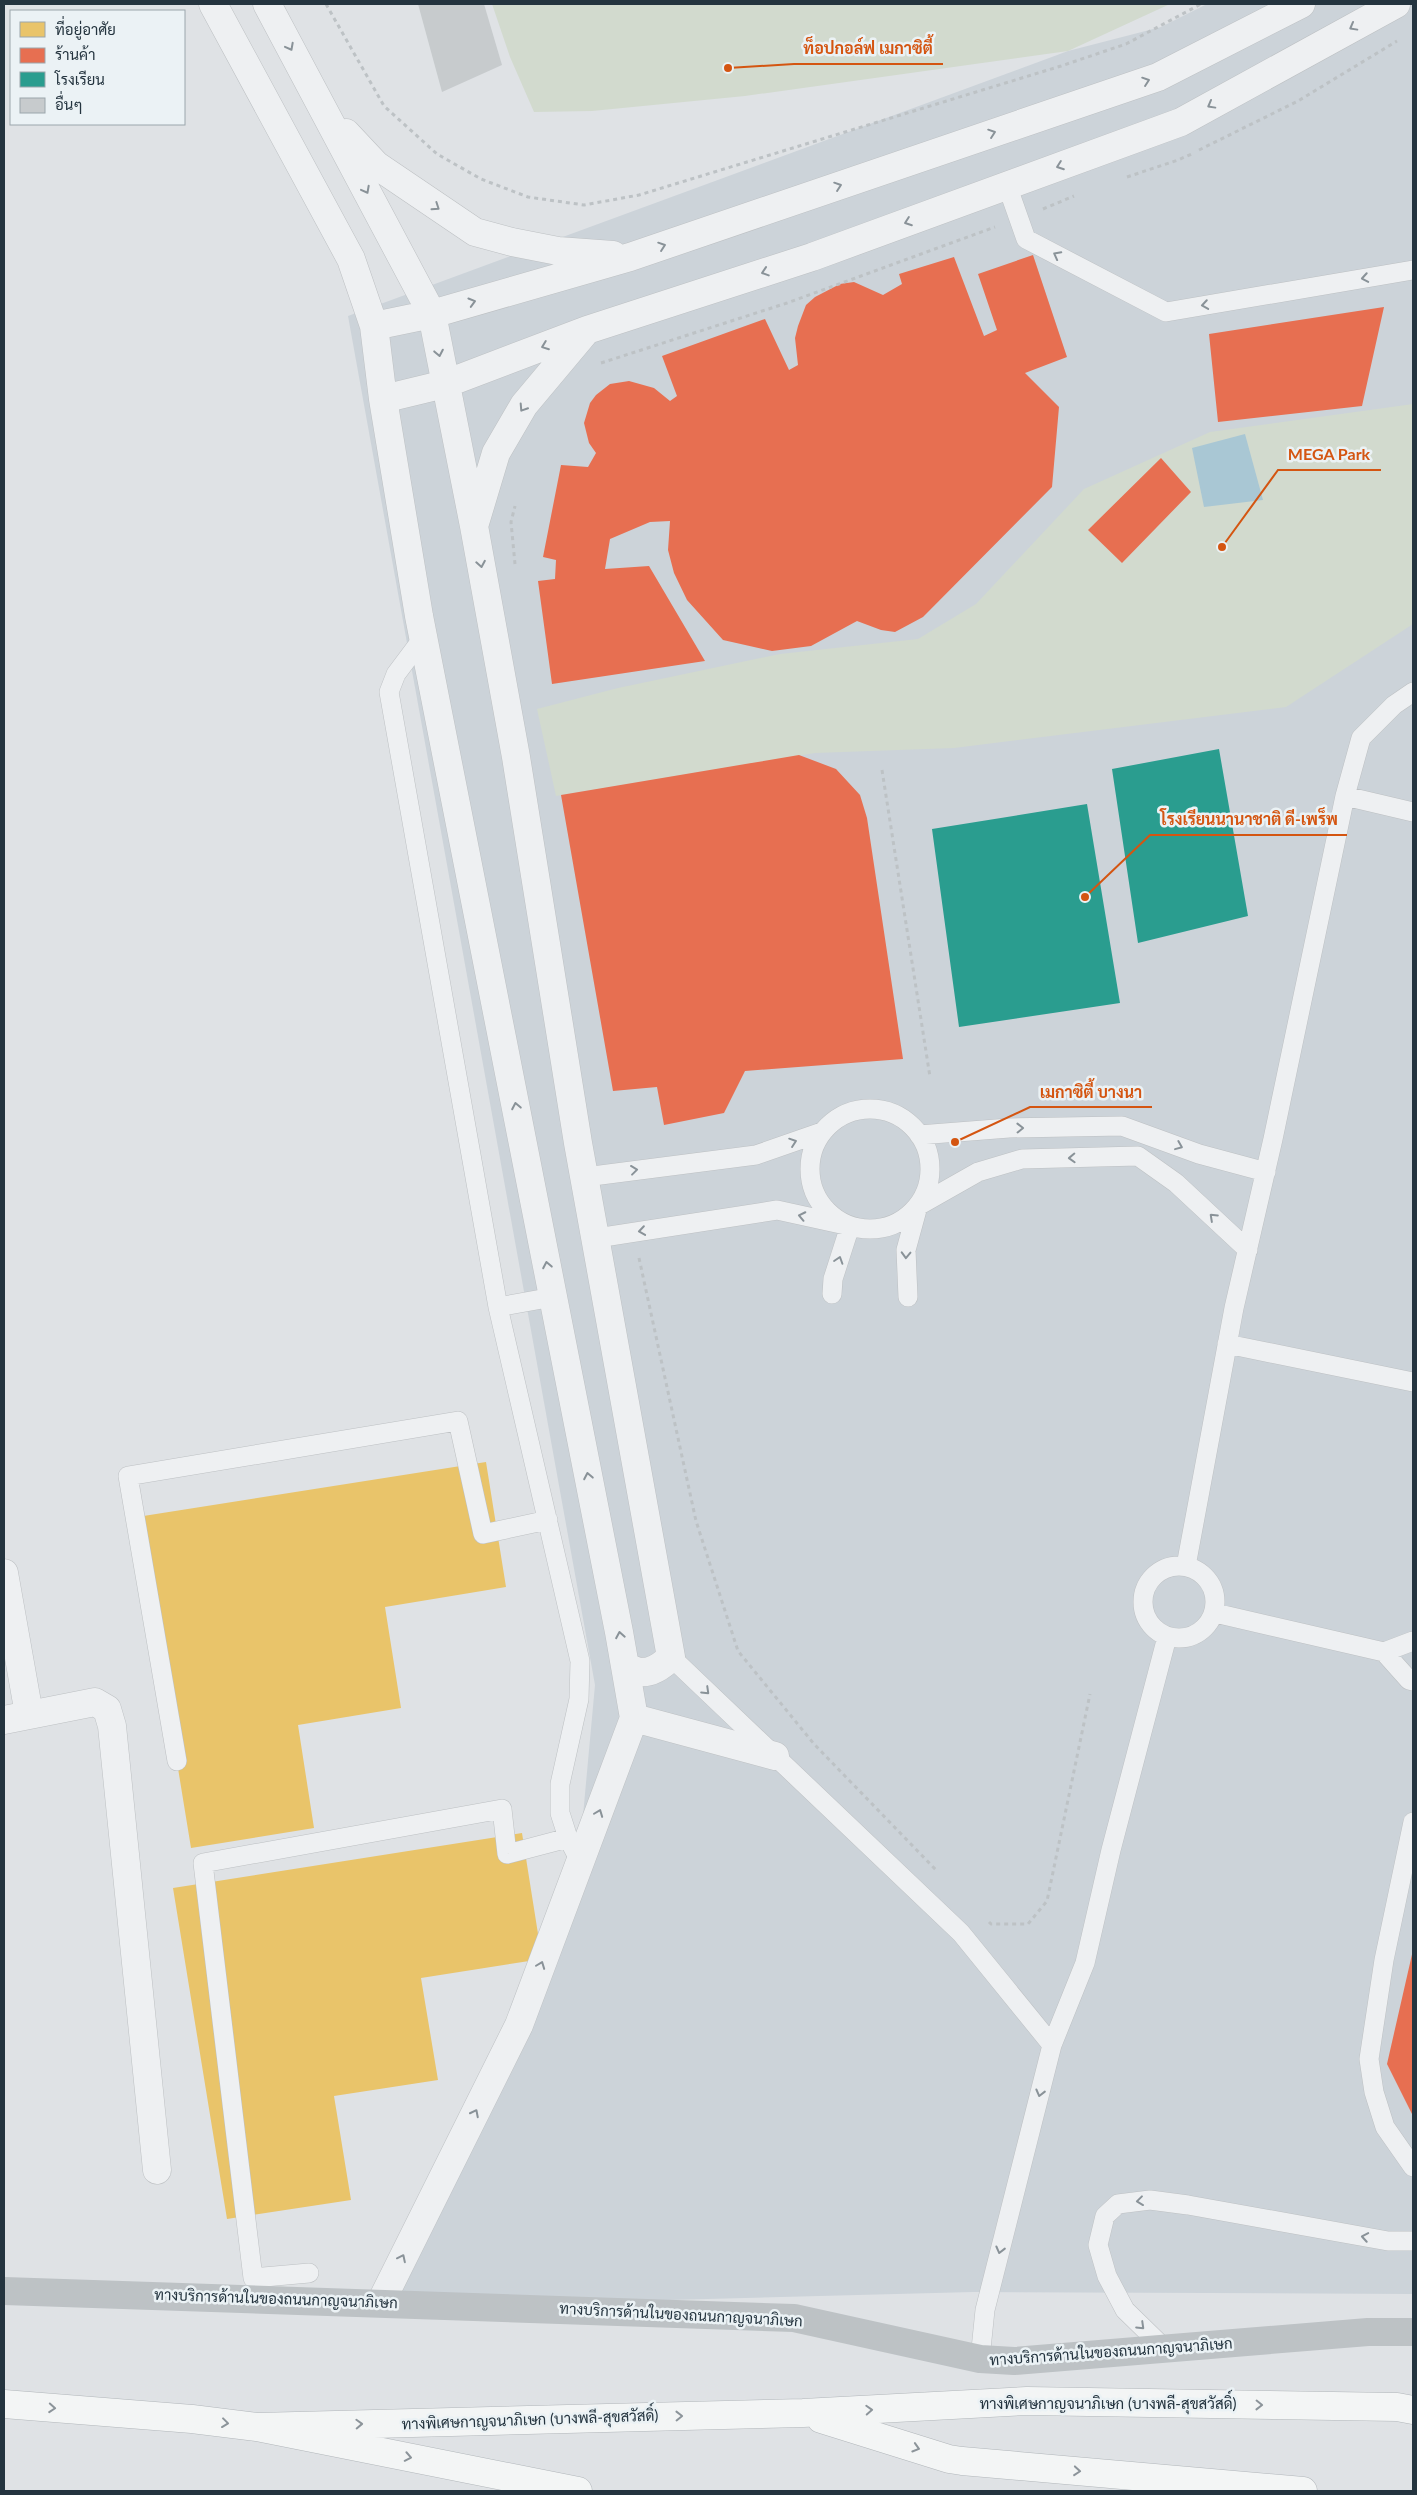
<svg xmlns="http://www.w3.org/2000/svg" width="1417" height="2495" viewBox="0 0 1417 2495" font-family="Lato,Sarabun,sans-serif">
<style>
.built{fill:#ccd3d9}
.green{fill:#d2dace}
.water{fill:#a9c7d4}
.homes{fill:#e9c46a}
.shops{fill:#e76f51}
.schools{fill:#2a9d8f}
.building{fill:#c7cbcd}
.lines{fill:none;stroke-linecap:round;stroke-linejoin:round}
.service-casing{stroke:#bdc0c3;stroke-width:20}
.minor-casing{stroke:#bdc0c3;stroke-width:29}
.motorway-casing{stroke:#b1b6ba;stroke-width:29}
.path{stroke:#bdc2c5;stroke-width:3;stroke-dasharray:4 4;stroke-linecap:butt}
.service{stroke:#eef0f2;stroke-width:19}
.minor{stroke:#eef0f2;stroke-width:28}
.secondary{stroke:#bdc2c5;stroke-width:28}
.motorway{stroke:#f3f5f5;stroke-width:28}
.oneway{stroke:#899298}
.oneway2{stroke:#8c949a}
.labels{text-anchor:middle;stroke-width:5;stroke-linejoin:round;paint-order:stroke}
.street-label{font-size:15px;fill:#24343f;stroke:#ebf2f5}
.leader{fill:none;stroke:#d45511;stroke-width:2}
.callout-dot{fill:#d45511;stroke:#ebf2f5;stroke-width:2}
.callout-label{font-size:16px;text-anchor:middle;font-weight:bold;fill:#d45511;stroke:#ebf2f5;stroke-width:5;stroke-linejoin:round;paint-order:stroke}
</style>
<rect width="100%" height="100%" fill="#dfe2e5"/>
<path class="built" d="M1207 4H1413V2294L973 2292 369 2308 577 1881 595 1685 348 316 1068 51 1161 27Z"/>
<path class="green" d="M492 4H1170L1068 51 745 96 592 111 534 112 510 57Z
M1413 404V624L1286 707 954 748 815 753 556 796 537 709 618 688 780 654 918 639 976 604 1084 489 1210 432Z"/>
<path class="water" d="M1245 434 1263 500 1204 507 1192 448Z"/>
<path class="homes" d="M486 1462 506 1587 385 1607 401 1708 298 1725 314 1828 191 1848 137 1517Z
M522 1833 542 1959 421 1978 438 2080 334 2096 351 2200 227 2219 173 1888Z"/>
<path class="shops" d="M1033 255 1067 357 1025 373 1059 407 1052 487 923 617 895 632 881 630 857 621 811 646 772 651 723 640 687 600 674 573 668 550 670 521 650 522 610 539 605 569 649 566 705 661 552 684 538 581 555 579 556 560 543 557 561 465 588 467 596 453 589 443 584 423 590 403 596 395 610 384 629 381 654 388 670 401 677 396 662 356 765 319 789 370 798 365 795 338 798 326 806 305 815 297 840 284 854 282 883 295 902 284 899 274 954 257 984 336 997 330 978 274Z
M1384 307 1362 406 1218 422 1209 334Z
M1161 458 1191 492 1122 563 1088 530Z
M799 755 836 769 860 795 867 818 903 1059 745 1071 724 1113 664 1125 657 1087 613 1091 561 795Z
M1413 1950V2116L1387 2064Z"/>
<path class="schools" d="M1219 749 1248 916 1138 943 1112 769Z
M1087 804 1120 1003 959 1027 932 829Z"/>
<path class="building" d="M418 4H484L502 65 442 92Z"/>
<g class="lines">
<g class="service-casing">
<path id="service" d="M1007 185 1026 239 1166 312 1413 270
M423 638 396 674 389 692 498 1307 580 1661 579 1699 560 1784V1813L568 1838 580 1861
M1345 796 1413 812
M810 1169a60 60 0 1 1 120 0a60 60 0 1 1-120 0Z
M919 1135 1009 1128 1122 1126 1199 1154 1266 1172
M585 1177 756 1155 822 1132
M597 1238 777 1210 850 1226 833 1279 832 1294
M908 1297 906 1250 918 1206 978 1172 1022 1159 1138 1156 1176 1183 1248 1250
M498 1307 553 1297
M1227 1344 1413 1382
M1143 1602a36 36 0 1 1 72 0a36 36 0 1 1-72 0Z
M1186 1566 1234 1308 1273 1139 1345 796 1361 738 1394 705 1413 692
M1215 1613 1384 1652 1413 1641
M1384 1652 1409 1680 1413 1681
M671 1657 961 1933 1052 2045
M177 1761 128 1476 458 1421 483 1534 548 1520
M1413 1822 1384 1960 1369 2059 1374 2092 1385 2127 1413 2167
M309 2273 253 2278 203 1863 502 1809 507 1854 568 1838
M1165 2349 1125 2310 1107 2276 1098 2245 1105 2216 1118 2204 1150 2200 1188 2205 1388 2241H1413
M980 2359 985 2310 1052 2045 1085 1963 1111 1850 1167 1637"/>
</g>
<g class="minor-casing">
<path id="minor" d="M213 4 351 259 374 326 383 399 419 616 619 1632 634 1718 519 2025 381 2302
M267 4 432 314 474 526 516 757 578 1143 671 1657C657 1671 642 1678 625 1665
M346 133 376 165 475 232 512 242 558 251 613 255
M374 326 432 314 630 257 1158 77 1301 4
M383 399 445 384 587 330 812 257 1181 122 1396 4
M475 523 496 453 524 405 586 331
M4 1573 29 1714
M634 1718 775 1756
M4 1720 95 1702 107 1709 112 1726 157 2170"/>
</g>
<g class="motorway-casing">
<path id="motorway" d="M4 2404 192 2419 257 2427 578 2491
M821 2419 949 2459 962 2461 1303 2491
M257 2427 803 2413 1027 2401 1397 2407 1413 2410"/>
</g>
<path class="path" d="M326 4 384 106 437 154 481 179 528 197 584 205 639 195 1061 66 1126 44 1201 4
M1199 150 1298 101 1397 41
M1127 177 1178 160 1194 153
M1043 209 1074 196
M601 363 787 303 995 227
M515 564 511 522 515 506
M882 770 930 1077
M639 1258 696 1521 738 1651 814 1744 936 1870
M989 1922 991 1924H1028L1047 1901 1090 1694"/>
<use href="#service" class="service"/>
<use href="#minor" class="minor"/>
<path class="secondary" d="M4 2291 794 2318 980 2359 1014 2361 1368 2332H1413"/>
<use href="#motorway" class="motorway"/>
</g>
<defs><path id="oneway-chevron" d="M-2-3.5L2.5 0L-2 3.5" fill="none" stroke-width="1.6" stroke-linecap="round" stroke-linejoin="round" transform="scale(1.25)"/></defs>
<g class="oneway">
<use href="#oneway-chevron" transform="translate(1353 27) rotate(151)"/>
<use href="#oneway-chevron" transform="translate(290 47) rotate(62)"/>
<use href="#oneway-chevron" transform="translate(1146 81) rotate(-19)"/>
<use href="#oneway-chevron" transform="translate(1211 105) rotate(151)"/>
<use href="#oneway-chevron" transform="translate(992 133) rotate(-19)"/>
<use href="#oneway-chevron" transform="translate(1060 166) rotate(160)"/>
<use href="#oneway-chevron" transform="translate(838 186) rotate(-19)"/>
<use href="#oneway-chevron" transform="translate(366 190) rotate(62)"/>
<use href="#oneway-chevron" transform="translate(436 207) rotate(34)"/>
<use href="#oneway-chevron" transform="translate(908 222) rotate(160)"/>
<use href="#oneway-chevron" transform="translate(662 246) rotate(-19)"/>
<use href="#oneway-chevron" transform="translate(1057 255) rotate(-152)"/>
<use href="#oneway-chevron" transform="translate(765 272) rotate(162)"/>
<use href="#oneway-chevron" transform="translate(1365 278) rotate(170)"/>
<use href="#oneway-chevron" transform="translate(472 302) rotate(-16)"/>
<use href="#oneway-chevron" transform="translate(1205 305) rotate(171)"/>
<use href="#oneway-chevron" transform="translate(545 346) rotate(159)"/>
<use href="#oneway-chevron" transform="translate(439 353) rotate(79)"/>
<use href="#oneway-chevron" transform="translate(523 408) rotate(123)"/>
<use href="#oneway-chevron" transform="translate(481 564) rotate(80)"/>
<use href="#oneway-chevron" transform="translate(516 1106) rotate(-101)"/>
<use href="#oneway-chevron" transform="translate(1020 1128) rotate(-1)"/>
<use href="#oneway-chevron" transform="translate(793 1142) rotate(-19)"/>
<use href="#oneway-chevron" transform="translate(1179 1146) rotate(22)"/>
<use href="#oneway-chevron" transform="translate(1072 1158) rotate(178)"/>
<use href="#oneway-chevron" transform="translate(634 1170) rotate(-7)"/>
<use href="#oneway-chevron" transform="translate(802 1216) rotate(-168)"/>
<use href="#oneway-chevron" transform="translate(1213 1217) rotate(-137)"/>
<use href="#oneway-chevron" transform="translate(642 1231) rotate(172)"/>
<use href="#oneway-chevron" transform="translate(906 1255) rotate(92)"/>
<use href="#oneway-chevron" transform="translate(839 1260) rotate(-72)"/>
<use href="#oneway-chevron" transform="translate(547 1265) rotate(-101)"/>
<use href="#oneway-chevron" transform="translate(588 1476) rotate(-101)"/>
<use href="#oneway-chevron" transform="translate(620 1635) rotate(-100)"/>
<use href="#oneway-chevron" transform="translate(706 1691) rotate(44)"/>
<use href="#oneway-chevron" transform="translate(599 1813) rotate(-69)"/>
<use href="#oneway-chevron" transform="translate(541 1965) rotate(-69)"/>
<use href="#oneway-chevron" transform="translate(1040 2093) rotate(104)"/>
<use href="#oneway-chevron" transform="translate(475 2113) rotate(-63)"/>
<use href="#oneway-chevron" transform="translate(1140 2201) rotate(173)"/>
<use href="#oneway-chevron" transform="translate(1365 2237) rotate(-170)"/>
<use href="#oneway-chevron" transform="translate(1000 2250) rotate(104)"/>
<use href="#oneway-chevron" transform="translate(402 2258) rotate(-64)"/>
<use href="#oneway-chevron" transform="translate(1141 2326) rotate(44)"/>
</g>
<g class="oneway2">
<use href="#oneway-chevron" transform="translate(1259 2405) rotate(1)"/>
<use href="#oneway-chevron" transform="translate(52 2408) rotate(4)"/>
<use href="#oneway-chevron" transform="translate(869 2410) rotate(-3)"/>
<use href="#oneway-chevron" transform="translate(679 2416) rotate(-1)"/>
<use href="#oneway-chevron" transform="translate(225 2423) rotate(7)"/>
<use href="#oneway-chevron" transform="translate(359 2424) rotate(-2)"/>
<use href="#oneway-chevron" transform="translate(916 2448) rotate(17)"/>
<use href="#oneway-chevron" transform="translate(408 2457) rotate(11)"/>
<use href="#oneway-chevron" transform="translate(1077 2471) rotate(5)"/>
</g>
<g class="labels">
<g class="street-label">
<text transform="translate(276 2299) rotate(2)" y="5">ทางบริการด้านในของถนนกาญจนาภิเษก</text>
<text transform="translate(681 2315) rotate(3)" y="5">ทางบริการด้านในของถนนกาญจนาภิเษก</text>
<text transform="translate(1111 2352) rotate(-4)" y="5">ทางบริการด้านในของถนนกาญจนาภิเษก</text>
<text x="1108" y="2409">ทางพิเศษกาญจนาภิเษก (บางพลี-สุขสวัสดิ์)</text>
<text transform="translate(530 2420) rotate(-2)" y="5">ทางพิเศษกาญจนาภิเษก (บางพลี-สุขสวัสดิ์)</text>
</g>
</g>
<path class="leader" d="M728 68L794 64H943M1222 547L1278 470H1381M1085 897L1150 835H1347M955 1142L1030 1107H1152"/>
<g class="callout-dot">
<circle cx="728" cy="68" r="5"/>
<circle cx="1222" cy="547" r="5"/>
<circle cx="1085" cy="897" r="5"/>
<circle cx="955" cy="1142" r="5"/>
</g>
<g class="callout-label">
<text x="868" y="54">ท็อปกอล์ฟ เมกาซิตี้</text>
<text x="1329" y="460">MEGA Park</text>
<text x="1249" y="825">โรงเรียนนานาชาติ ดี-เพร็พ</text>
<text x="1091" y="1098">เมกาซิตี้ บางนา</text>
</g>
<rect width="1417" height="2495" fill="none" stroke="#24343f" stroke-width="10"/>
<rect x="10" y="10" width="175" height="115" fill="#ebf2f5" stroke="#9ba6ac"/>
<rect x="20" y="22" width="25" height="15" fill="#e9c46a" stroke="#9ba6ac"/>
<text x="55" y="35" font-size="15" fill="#24343f">ที่อยู่อาศัย</text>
<rect x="20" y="48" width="25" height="15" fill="#e76f51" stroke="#9ba6ac"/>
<text x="55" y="60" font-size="15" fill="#24343f">ร้านค้า</text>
<rect x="20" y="72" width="25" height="15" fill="#2a9d8f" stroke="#9ba6ac"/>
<text x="55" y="85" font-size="15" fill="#24343f">โรงเรียน</text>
<rect x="20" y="98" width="25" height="15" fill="#c7cbcd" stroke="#9ba6ac"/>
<text x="55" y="110" font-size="15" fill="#24343f">อื่นๆ</text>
</svg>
